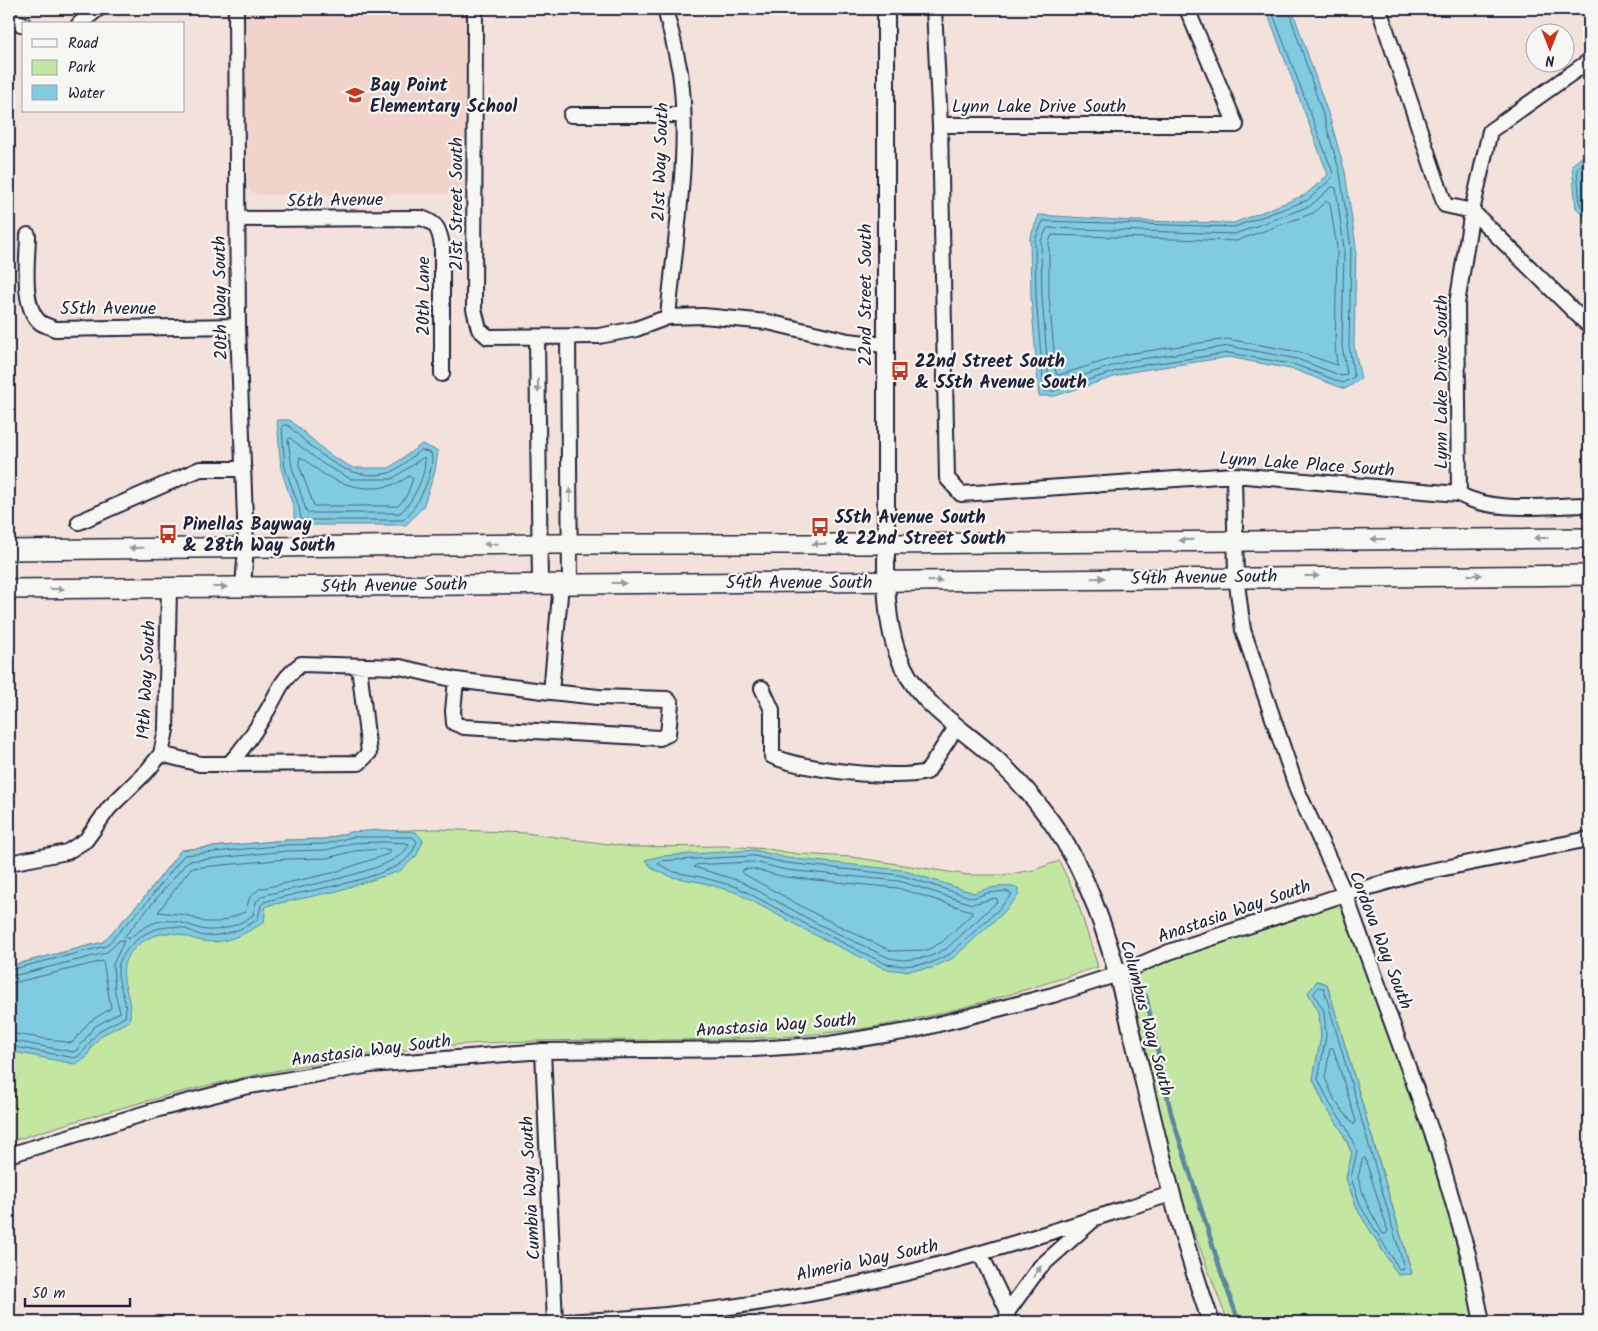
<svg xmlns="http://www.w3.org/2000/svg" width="1598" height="1331" viewBox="0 0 1598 1331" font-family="Kalam,sans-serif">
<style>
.built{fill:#f1d3cc}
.green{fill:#c3e7a1;stroke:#72846e;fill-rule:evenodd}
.water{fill:#81cbe1;stroke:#5b879f}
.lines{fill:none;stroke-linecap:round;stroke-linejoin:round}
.shore{stroke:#48667d;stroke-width:1}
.stream{stroke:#5b879f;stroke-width:4.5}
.minor-casing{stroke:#22223b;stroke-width:18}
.tertiary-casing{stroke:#22223b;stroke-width:20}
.secondary-casing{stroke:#22223b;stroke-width:22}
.minor{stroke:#f6f6f2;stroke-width:14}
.tertiary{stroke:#f6f6f2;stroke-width:16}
.secondary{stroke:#f6f6f2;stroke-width:19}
.oneway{fill:#9797a0}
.labels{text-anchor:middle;stroke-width:4.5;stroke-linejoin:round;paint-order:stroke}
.poi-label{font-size:18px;font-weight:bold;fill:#22223b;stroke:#f6f6f2;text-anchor:start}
.street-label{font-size:18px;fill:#22223b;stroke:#f6f6f2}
</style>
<rect width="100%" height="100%" fill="#f3e1dc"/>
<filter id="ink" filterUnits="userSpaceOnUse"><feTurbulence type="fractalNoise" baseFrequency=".02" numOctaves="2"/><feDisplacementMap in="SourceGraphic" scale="10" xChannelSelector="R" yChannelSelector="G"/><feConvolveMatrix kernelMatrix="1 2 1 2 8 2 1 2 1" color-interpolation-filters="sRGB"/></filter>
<g filter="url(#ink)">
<path class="built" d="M245 9H465L464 194 260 195 250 192 247 182Z"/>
<path class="green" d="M437 829 525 833 632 847 725 846 768 849 798 854 852 857 968 875H1003L1034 870 1059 861 1075 894 1098 967C1015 993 931 1021 844 1031 708 1048 569 1033 432 1047 287 1062 147 1097 9 1142V966L103 942 143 899 181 850 286 840 325 839 351 832Z
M1341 904C1392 1041 1445 1178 1474 1322H1228L1176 1185 1127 979 1171 960ZM1317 981 1327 984 1412 1273 1398 1275 1357 1209 1346 1178 1352 1154 1341 1129 1325 1106 1313 1079 1321 1037Z"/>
<path class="water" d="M1266 9H1292L1331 122 1345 172 1356 247 1354 346 1361 379 1345 389 1295 370 1229 357 1130 372 1055 396H1039L1031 298 1030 238 1039 215 1135 221 1234 223 1305 195 1328 175Z
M1589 151V219L1576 208 1572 165Z
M277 420H290L330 455 353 468H389L422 444 438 451 435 471 423 507 406 525H294V509L281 469Z
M383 830 416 832 423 840 417 855 400 871 337 891 266 906 264 922C252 930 237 938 222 941 186 947 178 918 139 944 133 949 125 958 124 965 120 985 135 1003 129 1021L102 1035 93 1045 86 1058 75 1064 9 1051V966L103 942 143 899 181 850 286 840 325 839 351 832Z
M755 850 787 858 902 870 974 893C989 887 1002 885 1018 888V896L1002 914 953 958 932 968 903 971 885 969 813 934 735 892 700 882 672 877 653 869 645 860 661 856Z
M1317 981 1327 984 1412 1274 1398 1275 1357 1209 1346 1178 1352 1153 1341 1129 1325 1106 1313 1079 1321 1036 1319 1012 1308 993Z"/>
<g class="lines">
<path class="shore" d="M1271 9 1333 173 1332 178 1308 200 1234 227 1043 221 1035 240 1036 297 1044 391H1054L1129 367 1229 353 1296 365 1343 383 1354 377 1349 346 1351 248 1340 173 1326 124 1288 9
M1589 158 1577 169 1580 205 1589 213
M1332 187 1336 188 1344 248 1342 346 1347 374 1342 376 1297 359 1229 346 1128 361 1053 385 1049 384 1042 297 1041 241 1047 228 1235 234 1310 206Z
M1327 201 1330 203 1337 248 1335 345 1337 365 1299 352 1227 339 1127 354 1059 375 1056 374 1049 297V242L1052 235 1236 241 1313 213Z
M284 425H288C316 452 347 483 389 473 397 471 413 455 421 450L431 453C436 471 417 509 403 520H301L299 507 285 468 282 427Z
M290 438 323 464 351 479H392L424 457C429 471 411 505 400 513H307L292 467 288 440Z
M300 457C307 460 312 466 319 471 345 489 383 496 409 476L413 479 406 497 398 506H314L299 465Z
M384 842 407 843 409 845C397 873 292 887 262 896L256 902 253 915C240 925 217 933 201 929 188 925 176 919 162 921 149 923 139 931 128 939L124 937 188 861 287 851 326 850 353 843Z
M384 849 390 850 391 853 332 873 259 889 250 897 245 912 219 922H204L186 915 158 912 191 868 287 859 327 858 354 851Z
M754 856 786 863 900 875 973 898 987 893 1006 891 1012 894 998 910 950 954 931 963 903 966 886 964 815 929 737 887 701 877 674 872 658 864 662 861Z
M754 862 786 870 899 881 972 904 996 898 998 901 946 949 929 957 903 960 889 958 818 924 740 881 694 867 696 865Z
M753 869 785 877 898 888 971 911 972 914 942 942 927 950 891 951 821 917 742 873 743 870Z
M9 970 106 946 147 902 184 855 286 845 326 844 352 837H412L417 841C414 852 406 862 395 867 354 886 307 889 264 902L261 905 258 919C242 930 224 936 204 936 197 935 190 930 183 928 157 922 131 938 120 961 112 979 130 1000 125 1017 117 1022 107 1025 100 1031 89 1039 87 1052 75 1058L9 1046
M9 977 106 953 120 940 124 941 113 964 115 993 120 1012 94 1027 77 1050 73 1052 9 1040
M9 984 103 961 111 1008 89 1022 72 1043 9 1033
M1319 987 1324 989 1404 1267 1403 1270 1399 1269 1361 1207 1351 1178 1357 1151 1346 1127 1330 1104 1318 1079 1326 1036 1324 1011 1314 994Z
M1333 1048 1356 1121 1354 1125 1335 1101 1325 1078 1330 1049Z
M1365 1158 1388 1231 1386 1234H1383L1367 1205 1358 1178 1362 1160Z"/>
<path class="stream" d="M1146 996 1171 1113 1222 1275 1239 1322"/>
<g class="minor-casing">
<path id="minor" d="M236 9 238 326 246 547 243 587
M475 9 474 309 479 329 488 337 599 336 636 329 668 317 703 316 768 322 848 341 885 345
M665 9C671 30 676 51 680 72 691 148 675 240 668 317
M934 9 940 125
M1187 9 1236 125H940L947 478 961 494 1234 475 1459 494C1493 514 1549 505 1589 505
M1379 9 1445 205 1472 211 1457 304 1459 494
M9 20 24 25
M79 24 98 9
M1589 61 1490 131 1472 211 1589 326
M571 115H682
M238 219 421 218C437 223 439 229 442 245V374
M28 235C28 258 20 307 41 323 44 325 51 327 55 329L238 326
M537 337 540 584
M568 337 570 584
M1234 475 1236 576 1243 630 1298 792 1345 894 1436 1144 1468 1254 1482 1322
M79 522 200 469H244
M456 680 453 711 454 723 464 727 660 738 668 734 671 703 667 699 598 697 551 692
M762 688 772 710V756C804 770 892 780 927 772L957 726
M161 754 200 764H229C244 748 256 730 267 711 280 689 280 681 301 664L400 667 456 680 551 692 561 584
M229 764 359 763 369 753 359 666
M9 863 67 852 86 840 109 808 148 770 161 754 166 730 169 588
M543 1051 555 1322
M9 1155 159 1109 244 1087 370 1065 543 1051 755 1049 829 1044 915 1030 1053 995 1118 974 1169 952 1345 894 1415 874 1589 839
M980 1253 1008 1311 1006 1322
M1008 1311 1040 1267 1092 1221
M562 1322C677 1318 791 1301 902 1274 993 1252 1082 1222 1171 1194"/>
</g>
<g class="tertiary-casing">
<path id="tertiary" d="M886 9V544C886 580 885 617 897 652 915 704 958 724 996 759 1027 788 1056 824 1076 862 1109 927 1124 1000 1141 1070 1161 1155 1182 1240 1211 1322"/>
</g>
<g class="secondary-casing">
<path id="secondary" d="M9 550 539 544H886L1589 538
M9 589 1589 575"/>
</g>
<use href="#minor" class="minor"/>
<use href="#tertiary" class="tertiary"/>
<use href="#secondary" class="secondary"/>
</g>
<defs><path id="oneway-solid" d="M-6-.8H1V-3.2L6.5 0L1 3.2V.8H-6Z" transform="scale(1.25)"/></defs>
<g class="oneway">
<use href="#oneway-solid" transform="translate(538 386) rotate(89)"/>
<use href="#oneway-solid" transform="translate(570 495) rotate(-90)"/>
<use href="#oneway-solid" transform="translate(1541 538) rotate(180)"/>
<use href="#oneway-solid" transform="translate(1378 539) rotate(180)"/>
<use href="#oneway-solid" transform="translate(1186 540) rotate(179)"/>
<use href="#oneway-solid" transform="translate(491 544) rotate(179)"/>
<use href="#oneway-solid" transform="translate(819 544) rotate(180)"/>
<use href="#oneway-solid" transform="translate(136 548) rotate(179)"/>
<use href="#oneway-solid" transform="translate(1475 575)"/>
<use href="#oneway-solid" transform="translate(1312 576)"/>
<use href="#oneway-solid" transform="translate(1098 578) rotate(-1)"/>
<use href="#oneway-solid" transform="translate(935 581) rotate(-1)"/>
<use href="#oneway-solid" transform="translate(619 583)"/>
<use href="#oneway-solid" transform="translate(220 587)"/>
<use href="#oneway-solid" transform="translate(57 589)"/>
<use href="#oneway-solid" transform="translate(1037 1272) rotate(-55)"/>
</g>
</g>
<defs>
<g id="school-bare" transform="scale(1.5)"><path d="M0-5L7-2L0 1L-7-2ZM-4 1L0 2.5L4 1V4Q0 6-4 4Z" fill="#c8321e" stroke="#f6f6f2" stroke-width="2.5" paint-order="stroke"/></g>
<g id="bus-bare" transform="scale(1.5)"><path d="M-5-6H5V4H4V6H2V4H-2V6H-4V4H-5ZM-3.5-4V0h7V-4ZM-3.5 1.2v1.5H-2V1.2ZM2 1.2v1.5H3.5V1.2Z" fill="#c8321e" stroke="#f6f6f2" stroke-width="2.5" paint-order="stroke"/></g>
</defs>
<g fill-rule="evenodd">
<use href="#school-bare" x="355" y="95"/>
<use href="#bus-bare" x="900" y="371"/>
<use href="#bus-bare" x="820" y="527"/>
<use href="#bus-bare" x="168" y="534"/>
</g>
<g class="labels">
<g class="poi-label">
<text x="370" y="91">Bay Point<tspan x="370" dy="21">Elementary School</tspan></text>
<text x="915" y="367">22nd Street South<tspan x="915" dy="21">&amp; 55th Avenue South</tspan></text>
<text x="835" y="523">55th Avenue South<tspan x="835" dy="21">&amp; 22nd Street South</tspan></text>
<text x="183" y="530">Pinellas Bayway<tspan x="183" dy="21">&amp; 28th Way South</tspan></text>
</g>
<g class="street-label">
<text x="1039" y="112">Lynn Lake Drive South</text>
<text transform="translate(660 162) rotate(-88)" y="6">21st Way South</text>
<text transform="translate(335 200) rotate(-1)" y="6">56th Avenue</text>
<text transform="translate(456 204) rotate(-90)" y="6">21st Street South</text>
<text transform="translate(865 295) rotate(-90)" y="6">22nd Street South</text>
<text transform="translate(423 296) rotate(-90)" y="6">20th Lane</text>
<text transform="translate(220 298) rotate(-91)" y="6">20th Way South</text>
<text x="108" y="314">55th Avenue</text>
<text transform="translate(1441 382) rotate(-90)" y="6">Lynn Lake Drive South</text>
<text transform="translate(1307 464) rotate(4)" y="6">Lynn Lake Place South</text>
<text transform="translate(1204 577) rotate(-1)" y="6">54th Avenue South</text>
<text x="799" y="588">54th Avenue South</text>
<text transform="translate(394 585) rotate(-1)" y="6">54th Avenue South</text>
<text transform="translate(146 680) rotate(-87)" y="6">19th Way South</text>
<text transform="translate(1234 911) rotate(-19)" y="6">Anastasia Way South</text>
<text transform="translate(1381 940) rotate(69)" y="6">Cordova Way South</text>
<text transform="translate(1147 1018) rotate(75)" y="6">Columbus Way South</text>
<text transform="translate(776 1025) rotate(-4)" y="6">Anastasia Way South</text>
<text transform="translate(371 1050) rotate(-7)" y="6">Anastasia Way South</text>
<text transform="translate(530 1188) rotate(-93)" y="6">Cumbia Way South</text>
<text transform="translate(867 1260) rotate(-12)" y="6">Almeria Way South</text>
</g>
</g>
<rect width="1598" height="1331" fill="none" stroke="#f6f6f2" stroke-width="30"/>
<rect x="15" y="15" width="1568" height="1301" fill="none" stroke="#22223b" stroke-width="2" filter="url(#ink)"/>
<rect x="22" y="22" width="162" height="90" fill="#f6f6f2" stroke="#a1a1a9"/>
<rect x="32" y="39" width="25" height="8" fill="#f6f6f2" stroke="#a1a1a9"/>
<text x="68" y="48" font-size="15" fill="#22223b">Road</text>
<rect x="32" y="60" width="25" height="15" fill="#c3e7a1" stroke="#a1a1a9"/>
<text x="68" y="72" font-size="15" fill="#22223b">Park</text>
<rect x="32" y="85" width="25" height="15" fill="#81cbe1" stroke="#a1a1a9"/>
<text x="68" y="98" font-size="15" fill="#22223b">Water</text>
<g transform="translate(1550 48) rotate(180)"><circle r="24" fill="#f6f6f2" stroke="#a1a1a9"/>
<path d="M0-4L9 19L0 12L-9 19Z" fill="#c8321e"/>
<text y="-8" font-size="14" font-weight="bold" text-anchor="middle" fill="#22223b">N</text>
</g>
<path d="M25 1298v8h105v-8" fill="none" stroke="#22223b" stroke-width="2.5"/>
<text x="32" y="1298" font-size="15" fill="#22223b" stroke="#f6f6f2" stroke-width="4" paint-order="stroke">50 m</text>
</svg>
